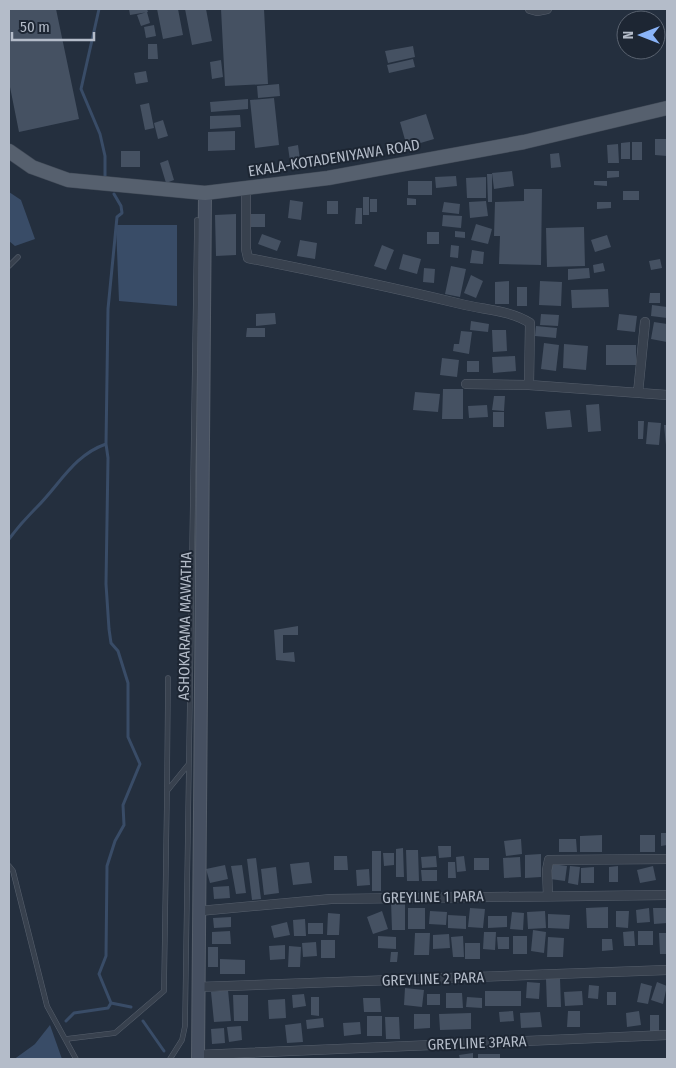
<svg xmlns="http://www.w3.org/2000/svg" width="676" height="1068" viewBox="0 0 676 1068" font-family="'Fira Sans Condensed',sans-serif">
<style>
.water{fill:#394c67}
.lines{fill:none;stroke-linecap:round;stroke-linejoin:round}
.stream{stroke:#394c67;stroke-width:3}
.building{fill:#455162}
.lane-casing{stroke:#565f6c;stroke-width:5.5}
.street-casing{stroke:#565f6c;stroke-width:10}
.secondary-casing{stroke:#565f6c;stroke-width:14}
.primary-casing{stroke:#414a57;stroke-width:15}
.lane{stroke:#38414e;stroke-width:4.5}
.street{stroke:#38414e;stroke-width:9}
.secondary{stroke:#465061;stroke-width:12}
.primary{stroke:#56606e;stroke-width:14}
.labels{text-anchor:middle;stroke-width:4;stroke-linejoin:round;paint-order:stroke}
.street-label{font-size:15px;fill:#b4bcc9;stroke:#1d2633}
</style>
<rect width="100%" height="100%" fill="#242f3e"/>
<path class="water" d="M9 192 21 200 35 239 15 246 9 241Z
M116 225H177V306L119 301Z
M50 1025 62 1059H19L31 1049Z"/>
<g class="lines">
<path class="stream" d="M99 9 81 89 100 134 105 156V176
M9 539C18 527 27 517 37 507 60 484 74 455 106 444
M111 1003 131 1007
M66 1021 74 1013 108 1008 111 1003 99 974 106 956 107 866 115 841 124 825 123 805 140 764 128 737V683L118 651 111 643 109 629 106 584 108 458 106 444 108 309 117 217 122 213 121 206 114 194
M143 1021 164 1051
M17 1059 35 1046"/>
</g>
<path class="building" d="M9 9H56L79 119 19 132 9 82Z
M129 9H147L148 12 130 15Z
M157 9H178L183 35 163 39Z
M185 9H206L212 41 192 45Z
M221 9H264L268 84 225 86Z
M147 12 150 23 141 26 137 15Z
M154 25 156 36 146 38 144 27Z
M148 44H157L158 59H148Z
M413 46 415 57 388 63 385 51Z
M413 59 415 67 389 73 387 65Z
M221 60 223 77 212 79 210 62Z
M146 71 148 82 136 84 134 73Z
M279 84 280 96 258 98 257 86Z
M274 98 279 145 255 148 250 100Z
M248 99V109L211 112 210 102Z
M149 103 154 128 145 130 140 105Z
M426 114 434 139 407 147 400 122Z
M240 115 241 127 210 129V116Z
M163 120 168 136 158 139 154 123Z
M235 131V150L208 151V132Z
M655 139H667V156L655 155Z
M630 142V159H621V143Z
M632 142H642V160H632Z
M618 144 619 163H608L607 145Z
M298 145 301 167 291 168 288 147Z
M121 151H140V167H121Z
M559 153 561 167 551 168 550 154Z
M168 160 174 180 166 183 160 163Z
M512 171 514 186 494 189 492 173Z
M607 171H619V177L607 178Z
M487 174H492V202H488Z
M456 176 457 186 436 188 435 177Z
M486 177V198H467L466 178Z
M408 181H432V195H408Z
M594 181H607V186L594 185Z
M524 189H542L541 265 499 264 500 236H494L495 202 524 201Z
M623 191H639V200H623Z
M363 197H369V215H363Z
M407 198 416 199V205H407Z
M370 199H377V212H370Z
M290 200 303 202 301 220 288 218Z
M327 201H338V214H327Z
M486 201 488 216 470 218 469 202Z
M444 202 460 204 459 214 442 212Z
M597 202H611V208L597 209Z
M356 208H362V224H355Z
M236 214V255L216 256 215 215Z
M251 214H265V227H251Z
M443 215 462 216 461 228 442 226Z
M476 224 492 229 488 244 471 240Z
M584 227 585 266 547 267 546 228Z
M455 231 465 232V238L455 237Z
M427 232H439V244H427Z
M262 234 281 241 277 251 258 244Z
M607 235 611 247 595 252 591 240Z
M300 240 317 243 315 259 297 256Z
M382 245 394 250 386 270 374 266Z
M451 245 459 246 458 258 450 257Z
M472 250 484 252 483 264 470 263Z
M403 254 421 259 417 274 399 269Z
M660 259 662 268 651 270 649 261Z
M603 263 605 271 594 273 593 265Z
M451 266 466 269 460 297 445 294Z
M424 268 435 269 434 283 423 282Z
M589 268 590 278 568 280V269Z
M471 275 483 281 476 298 464 293Z
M509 281V304H495V282Z
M540 281 562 282 561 306 539 305Z
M517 287H527V306H517Z
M608 289 609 307 572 308 571 290Z
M650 293H660V303H649Z
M652 305 667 307V318L651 316Z
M275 313 276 324 256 326V314Z
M541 314 559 315 558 326 540 325Z
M619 314 637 316 635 332 617 330Z
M471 321 489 324 488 332 470 330Z
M654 322 667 324V342L651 339Z
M536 326 557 328 556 338 535 336Z
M247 328H265V337H246Z
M492 330H506L507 351 493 352Z
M461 331 472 332 469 354 453 351 454 344H459Z
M544 343 559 345 556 371 541 369Z
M564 344 588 346 586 370 563 368Z
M606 345H636V365H606Z
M515 356 516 371 493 373 492 357Z
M442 358 459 360 457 377 440 375Z
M467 361H479V372H467Z
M443 389H463V419H442Z
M415 392 440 394 438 412 413 410Z
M494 396H505L504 411 492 410Z
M599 404 601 431 588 432 586 405Z
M487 405 488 417 469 418 468 406Z
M570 410 572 427 547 429 545 412Z
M493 412H504V427H493Z
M638 421H644L643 439H638Z
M648 422 661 423 659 445 646 444Z
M664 425H667V445H666Z
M298 626V635H283V653L294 652 295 662 276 660 274 630Z
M661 833H667V845L661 846Z
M602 835V852H580V836Z
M640 835H655V852H640Z
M521 839 522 854 506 856 504 841Z
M559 839H576L577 852H559Z
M438 846H451V857L439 858Z
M403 848 404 877H396V849Z
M406 850H418L419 881H407Z
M372 851H381V891H372Z
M383 853H394V865L384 866Z
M541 854V877L525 878V855Z
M334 856H347L348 870H334Z
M436 856 437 867 422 868 421 857Z
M464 856 466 871 457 872 456 857Z
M520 857 521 877 504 878 503 858Z
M256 858 261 899 252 900 247 859Z
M474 858H489V870H474Z
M309 862 312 883 293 885 290 864Z
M448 862H455L456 878H448Z
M552 864 567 866 565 881 550 879Z
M225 865 228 879 210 883 206 869Z
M242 865 246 893 236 894 231 866Z
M570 866 580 867 578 885 568 883Z
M618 866V882H609V867Z
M653 866 656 880 640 883 637 870Z
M276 867 279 893 264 895 261 869Z
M594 867V883H581V868Z
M369 869 370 885 357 886 356 870Z
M421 870H437V881H422Z
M229 886 230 898 214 899 213 887Z
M391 901H405V930H392Z
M608 907V928H587L586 908Z
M408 908H425V929H408Z
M470 908 485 909 483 928 468 927Z
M649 908 650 922 637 923 636 910Z
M653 908H667V923L654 924Z
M382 911 388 929 373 934 367 917Z
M430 911 447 912 446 925 429 924Z
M545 911 546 928 528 929 527 912Z
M616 911H629L628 928 616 927Z
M512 912 524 913 523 930 510 929Z
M328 913 340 914 339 935H327Z
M548 914 570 915 569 929 548 928Z
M448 915 466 916V929L448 928Z
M488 916H507V927L488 928Z
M231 917V927L214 928 213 918Z
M305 919 306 936H294L293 920Z
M287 922 290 935 274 938 271 926Z
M308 923H323V934H308Z
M533 930 546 932 544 953 531 951Z
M230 931 231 944H212V932Z
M634 931 635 946H624L623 932Z
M638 931H653V945H638Z
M484 932H496L495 950 483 949Z
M415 933H430L429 955H414Z
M659 933H667V954H660Z
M449 934 450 948 433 949V935Z
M378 936 396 937V949L378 948Z
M463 936 464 957H453L451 937Z
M513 936H527V954H513Z
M497 937H509V949H498Z
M548 937 564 938 563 957H547Z
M602 939H612L613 950 602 951Z
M321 940H335V958H321Z
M316 942 317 956 303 957 302 943Z
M465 943H480V959H465Z
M285 945V959L270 960 269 946Z
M289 946 301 947 300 967H288Z
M208 947H218V967H208Z
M391 952H398L397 962H390Z
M220 959 245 960V974H220Z
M560 978 561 1007H547L546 979Z
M527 982 540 983 539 999 526 998Z
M657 982 667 986 663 1004 651 1000Z
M641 983 652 986 648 1004 637 1002Z
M589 985 599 986 598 999 588 998Z
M405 988 424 990 422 1007 404 1005Z
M228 990 231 1021 214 1022 211 992Z
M485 991H521V1006H485Z
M582 991 583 1005 565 1006 564 992Z
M607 992H616V1005H607Z
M446 993H462L463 1008H446Z
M304 994 306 1006 293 1008 292 995Z
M427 994H440V1005H427Z
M233 995H248V1021H234Z
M311 997H319V1016L311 1015Z
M467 997 482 998V1008L466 1007Z
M363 998H380L381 1012H364Z
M285 999 286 1018 269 1019 268 1000Z
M513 1011 514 1021 500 1022 499 1012Z
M568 1011H580V1027H567Z
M639 1011 641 1025 627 1027 626 1013Z
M540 1012 542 1027 521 1028 520 1013Z
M471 1013V1029L440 1030 439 1014Z
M414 1014H430V1028L414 1029Z
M650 1015H659V1031H650Z
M367 1016H382V1036H367Z
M385 1017H399L400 1039H386Z
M323 1018 324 1027 307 1029 306 1020Z
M360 1022 361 1034 344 1036 343 1023Z
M301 1023 303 1042 287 1043 285 1025Z
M241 1026 242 1040 229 1042 227 1027Z
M224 1028 225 1043 212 1044 211 1029Z
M473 1053V1059H460L459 1055Z
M478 1054H500V1059H478Z"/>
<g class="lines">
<g class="lane-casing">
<path id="lane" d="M9 266 18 257
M167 791 168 678
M9 866 13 871 47 1006 76 1059
M66 1039 115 1033 164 991 167 791 188 765
M170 1059 182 1040 185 1026 197 220"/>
</g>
<g class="street-casing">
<path id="street" d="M530 9 537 11 547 9
M246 189V249L248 258C319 272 390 287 461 304 484 310 510 310 530 323L529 385 667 395
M466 384 529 385
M638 393 645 322
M548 896 547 870 549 860 667 859
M199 911 331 899 667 895
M198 987 667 970
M198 1055 667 1035"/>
</g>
<g class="secondary-casing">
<path id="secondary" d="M198 1059 205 193"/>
</g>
<g class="primary-casing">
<path id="primary" d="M9 151 32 167 68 180 205 193 328 178 524 142 667 108"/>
</g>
<use href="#lane" class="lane"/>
<use href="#street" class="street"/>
<use href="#secondary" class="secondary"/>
<use href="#primary" class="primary"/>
</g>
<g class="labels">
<g class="street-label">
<text transform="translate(334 158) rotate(-9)" y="5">EKALA-KOTADENIYAWA ROAD</text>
<text transform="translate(185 626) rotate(-89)" y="5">ASHOKARAMA MAWATHA</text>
<text transform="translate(433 897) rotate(-1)" y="5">GREYLINE 1 PARA</text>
<text transform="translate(433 979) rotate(-2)" y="5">GREYLINE 2 PARA</text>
<text transform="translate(477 1043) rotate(-2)" y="5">GREYLINE 3PARA</text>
</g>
</g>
<rect width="676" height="1068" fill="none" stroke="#b4bcc9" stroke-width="20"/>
<g transform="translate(641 35) rotate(270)"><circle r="24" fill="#1d2633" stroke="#59626f"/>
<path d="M0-4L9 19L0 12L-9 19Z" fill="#8ab4f8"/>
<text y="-8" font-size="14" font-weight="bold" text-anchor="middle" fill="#b4bcc9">N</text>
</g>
<path d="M12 32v8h82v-8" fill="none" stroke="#b4bcc9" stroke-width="2.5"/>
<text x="20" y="32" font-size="15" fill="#b4bcc9" stroke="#1d2633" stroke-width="4" paint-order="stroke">50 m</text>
</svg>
